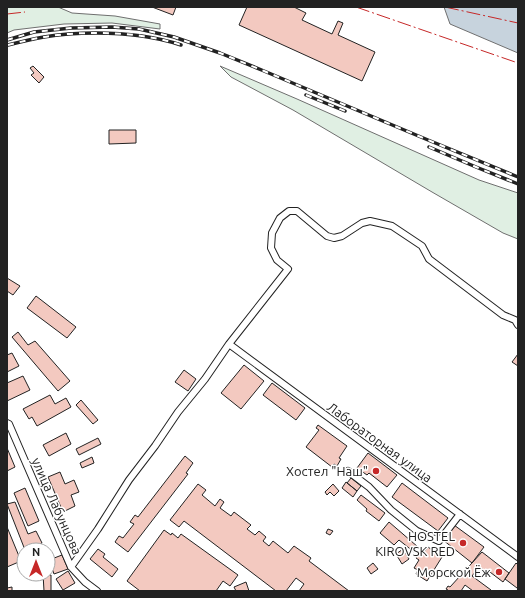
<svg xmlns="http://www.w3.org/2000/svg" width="525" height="598" viewBox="0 0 525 598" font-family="Ubuntu,sans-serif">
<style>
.green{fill:#e0efe3;stroke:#6f6f6f}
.water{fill:#c7d3dd;stroke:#6f6f6f}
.building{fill:#f3c9c0;stroke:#222}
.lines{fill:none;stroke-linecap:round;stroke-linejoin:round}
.minor-casing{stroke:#222;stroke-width:8}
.minor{stroke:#fff;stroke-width:6}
.rail-casing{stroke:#222;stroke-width:3.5}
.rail{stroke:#fff;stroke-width:2;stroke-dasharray:6;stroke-linecap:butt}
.power{stroke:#c62828;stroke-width:1;stroke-dasharray:14 3 2 3;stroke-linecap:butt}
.poi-dot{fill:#c62828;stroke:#fff;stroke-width:1.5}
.labels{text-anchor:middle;stroke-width:3;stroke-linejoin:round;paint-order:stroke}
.street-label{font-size:13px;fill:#222;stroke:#fff}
.poi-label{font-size:13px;fill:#222;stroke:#fff;text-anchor:end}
</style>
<rect width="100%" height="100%" fill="#fff"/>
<path class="green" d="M7 7H58L72 13 115 16 160 24V29L112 23 64 24 14 30 7 33Z
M220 66 297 99 479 180 518 193V239L503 233 432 192 293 110 231 77Z"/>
<path class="water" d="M444 7H518V53L450 24Z"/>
<path class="building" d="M152 7H176L173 15Z
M247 7H294L306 13 302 20 332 34 338 21 343 23 338 35 375 52 362 81 239 25Z
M33 66 44 77 39 83 31 75 34 73 30 68Z
M109 130H136V143L109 144Z
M7 278 20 286 13 295 7 291Z
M36 296 76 327 67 338 27 308Z
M18 332 28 345 35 341 70 381 58 391 12 337Z
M12 353 19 366 7 372V355Z
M518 354V366L512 362Z
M244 365 264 381 241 409 221 393Z
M184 370 196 379 188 391 175 382Z
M23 376 30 390 7 401V383Z
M272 383 305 408 296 420 263 395Z
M50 395 55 404 66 398 71 407 37 426 32 417 29 419 23 409Z
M81 400 98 420 93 424 76 405Z
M318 425 347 446 339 458 341 459 337 466 334 464 332 467 306 447 319 430 316 428Z
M66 433 71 444 49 456 43 445Z
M98 438 101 444 79 455 76 449Z
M7 448 15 467 7 471Z
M368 453 397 475 387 487 369 473 367 475 357 468Z
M185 456 193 463 186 473 188 474 128 552 115 542 119 536 123 538 134 524 130 522 135 515 138 517Z
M92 457 94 463 82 468 80 463Z
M60 472 65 484 74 480 79 492 71 495 75 506 63 512 48 477Z
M351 478 361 486 357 491 347 483Z
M346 482 357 491 353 497 342 488Z
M402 483 448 518 438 531 392 497Z
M198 484 206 490 202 495 215 506 220 499 224 502 220 508 231 516 234 512 251 525 247 529 255 535 259 531 266 537 263 541 269 546 273 541 288 553 294 546 311 558 309 561 349 591H299L304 584 296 578 286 591H276L184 521 179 527 170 520Z
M333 484 339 491 334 496 330 492 327 495 325 492Z
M25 488 39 521 28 526 14 493Z
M361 495 385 513 379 521 366 511 367 509 357 500Z
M15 502 28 534 36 531 42 543 25 550 7 504Z
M389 522 418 547 414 552 399 540 394 545 380 533Z
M454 525 484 547 472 563 443 540Z
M7 527 21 561 7 567Z
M328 529 333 531 330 535 326 533Z
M164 530 171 535 172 533 178 538 181 534 238 575 230 586 223 581 216 591H140L127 581Z
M428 547 442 557 427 581 416 574 418 570 414 568 419 560 416 558 422 549 425 551Z
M98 549 105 554 103 557 118 569 112 577 90 559Z
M403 549 409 559 402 564 396 554Z
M482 552 509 573 503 582 486 569 485 571 479 567 472 576 491 590V591H473L465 585 461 591H447L448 590 446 589 448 586 450 587Z
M62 555 68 569 54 574 49 560Z
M373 563 378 569 371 574 367 568Z
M516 563 518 565V587L517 588 505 579Z
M68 571 75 583 63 590 56 579Z
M43 574 51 575V591H44Z
M246 582 249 591H236L234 587Z
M12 587V591H7V588Z"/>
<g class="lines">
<g class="minor-casing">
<path id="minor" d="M229 344 518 557
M7 423 9 424 71 567 85 582 97 591
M348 471 369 487 391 510 417 531 439 541 460 514
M71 567 98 529 129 480 155 446 178 412 205 379 229 344 288 269 277 260 271 248 272 233 280 218 289 211H297L327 236 334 238 342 236 362 223 370 221 392 226 422 246 429 259 503 315 515 320 518 325"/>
</g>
<use href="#minor" class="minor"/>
<g class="rail-casing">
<path id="rail" d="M7 40 34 32 71 28 112 27 139 29 174 37 220 53 264 71 428 140 518 177
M8 45C20 42 32 39 44 37 61 34 79 33 96 33 125 33 154 36 181 45
M306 95 345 111
M429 147 476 167 518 184"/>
</g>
<use href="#rail" class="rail"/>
<path class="power" d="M356 7 518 63
M445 7 518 23
M7 14 25 12"/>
</g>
<g class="poi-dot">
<circle cx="376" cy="471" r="4"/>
<circle cx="463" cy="543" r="4"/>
<circle cx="499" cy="572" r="4"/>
</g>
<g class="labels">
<g class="street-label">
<text transform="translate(380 442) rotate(36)" y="5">Лабораторная улица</text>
<text transform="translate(57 506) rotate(66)" y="5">улица Лабунцова</text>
</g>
<g class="poi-label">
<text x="368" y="476">Хостел "Наш"</text>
<text x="455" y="541">HOSTEL<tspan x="455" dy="15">KIROVSK RED</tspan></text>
<text x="491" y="577">Морской Ёж</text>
</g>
</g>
<rect width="525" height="598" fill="none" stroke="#222222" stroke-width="16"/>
<g transform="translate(36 562)"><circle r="19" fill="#ffffff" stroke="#a7a7a7"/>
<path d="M0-3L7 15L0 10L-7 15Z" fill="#c62828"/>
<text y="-6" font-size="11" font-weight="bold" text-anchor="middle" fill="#222222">N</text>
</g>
</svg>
